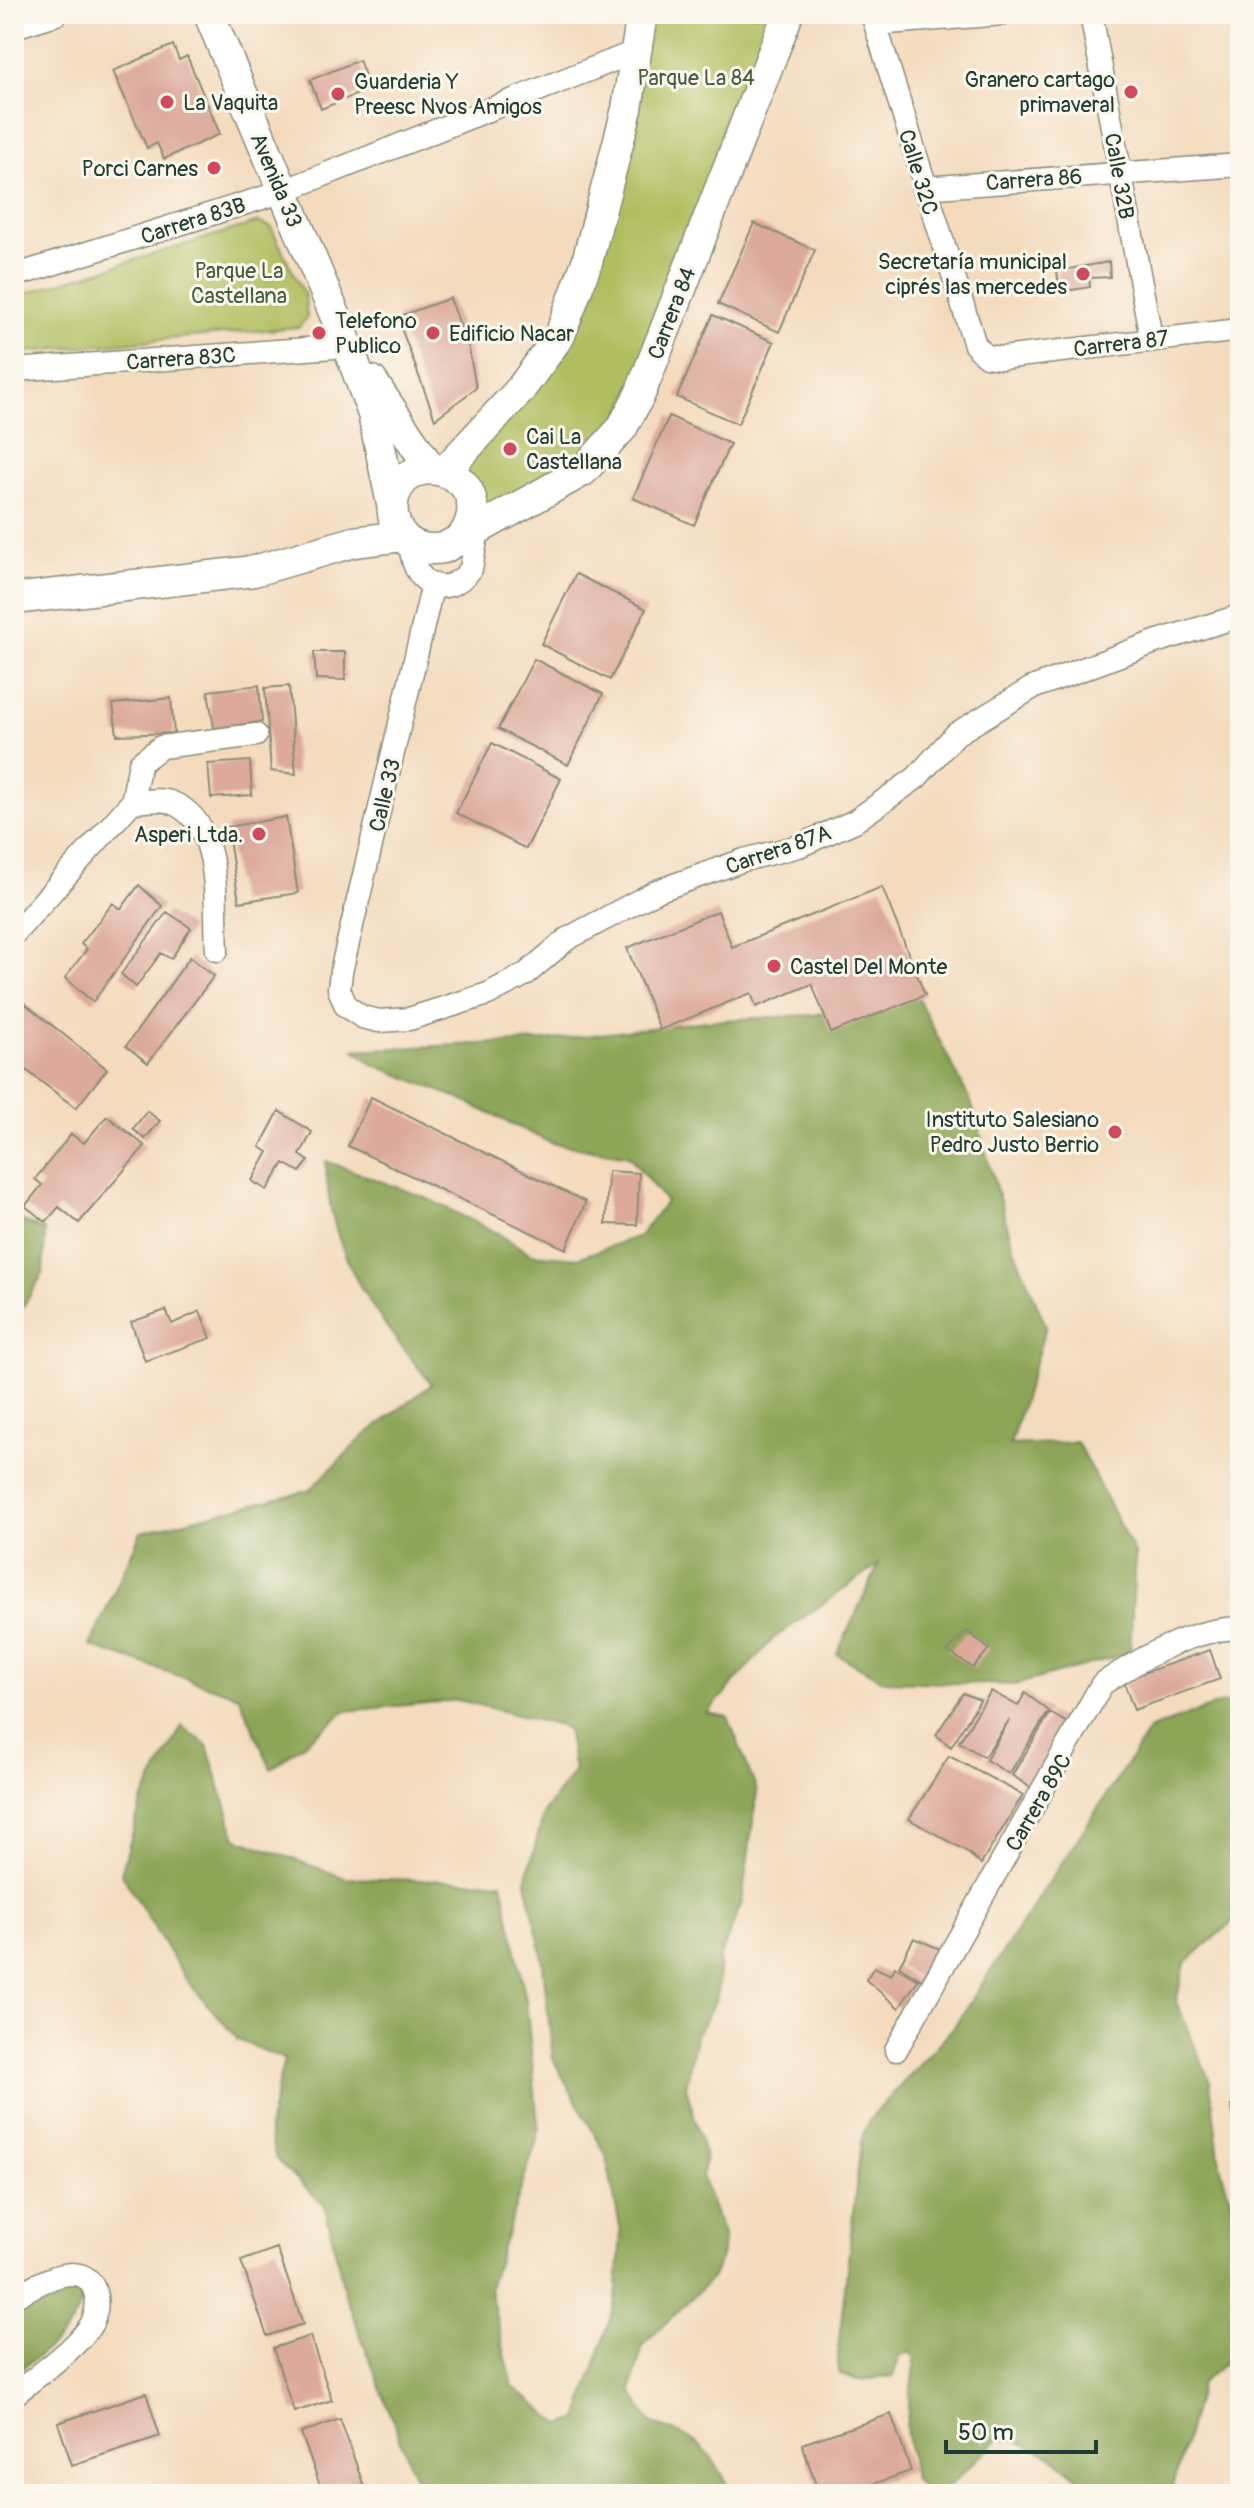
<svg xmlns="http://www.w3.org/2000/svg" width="1254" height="2508" viewBox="0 0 1254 2508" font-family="Pangolin,sans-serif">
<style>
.green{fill:#b1be60;stroke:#687e4a;stroke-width:2}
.forest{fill:#8ca556;stroke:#567145;stroke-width:2}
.building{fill:#dca99b}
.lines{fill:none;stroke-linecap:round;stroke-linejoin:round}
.street-casing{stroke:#8a8c79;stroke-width:25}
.secondary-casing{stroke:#8a8c79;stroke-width:33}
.street{stroke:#fff;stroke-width:22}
.secondary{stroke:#fff;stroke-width:30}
.poi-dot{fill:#d1495b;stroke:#fbf7ec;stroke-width:3}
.labels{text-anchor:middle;stroke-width:6;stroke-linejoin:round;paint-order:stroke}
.park-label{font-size:22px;fill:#445d3f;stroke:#fbf7ec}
.poi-label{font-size:22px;fill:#1f3d34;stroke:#fbf7ec;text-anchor:start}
.street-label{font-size:22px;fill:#1f3d34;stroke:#fbf7ec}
</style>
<rect width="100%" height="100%" fill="#fbf7ec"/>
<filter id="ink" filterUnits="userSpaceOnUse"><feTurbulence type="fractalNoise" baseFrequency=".0125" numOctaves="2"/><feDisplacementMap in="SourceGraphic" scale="16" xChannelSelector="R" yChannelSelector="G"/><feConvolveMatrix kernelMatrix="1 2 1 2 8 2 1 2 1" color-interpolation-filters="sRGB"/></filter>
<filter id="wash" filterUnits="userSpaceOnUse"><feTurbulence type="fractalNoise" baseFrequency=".006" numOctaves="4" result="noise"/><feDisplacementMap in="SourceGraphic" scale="32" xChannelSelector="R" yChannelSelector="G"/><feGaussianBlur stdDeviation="1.8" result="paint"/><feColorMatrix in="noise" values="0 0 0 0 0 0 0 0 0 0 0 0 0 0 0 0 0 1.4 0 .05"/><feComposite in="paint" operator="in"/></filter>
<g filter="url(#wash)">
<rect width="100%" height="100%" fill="#f4dbbe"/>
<path class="green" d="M642 14H788L606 448 472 520 445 471 560 335Z
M258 222 271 227 305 296 307 318 299 327 14 353V297Z"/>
<path class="forest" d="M916 995 971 1102 1014 1249 1046 1326 1010 1445 1077 1442 1135 1555 1130 1653 1014 1685 884 1681 837 1654 879 1564 773 1639 707 1713 728 1717 757 1791 742 1902 720 1957 717 1997 696 2036 686 2087 705 2154 702 2177 724 2238 721 2257 713 2277 643 2345 631 2390 652 2424C699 2436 710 2451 733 2494H421L345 2294 325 2206 276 2159 268 2129 284 2059 238 2040 185 1978 121 1873 142 1800 182 1726 207 1745 236 1838 345 1878 502 1882 526 2000 539 2133 489 2288 513 2387 562 2425 578 2419 616 2302 621 2232 606 2155 553 2059 542 1955 526 1881 544 1812 574 1771 567 1728 459 1700 346 1711 271 1769 239 1696 90 1646 141 1532 310 1490 364 1436 432 1384C374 1314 327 1255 326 1161L426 1198 497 1233 531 1254 578 1258 639 1236 666 1202 629 1156 551 1143 460 1099 372 1064 355 1050 544 1041 706 1021 813 1015Z
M14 1217 45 1231 43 1273 20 1312H14Z
M1240 1702V1915L1185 1963 1176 2002 1210 2082 1220 2165 1230 2199 1240 2217V2349L1201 2383 1171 2494H1099L1052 2457 1015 2440 998 2439 944 2491 930 2494 914 2479 906 2428 915 2358 909 2351 900 2356 893 2376 858 2380 840 2374 837 2360 861 2141 869 2120 953 2028 1150 1729 1218 1704Z
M69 2286 82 2295C79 2332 41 2352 14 2375V2307Z"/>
<g id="blocks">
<path class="building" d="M173 45 179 60 187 56 220 134 164 159 157 143 147 148 113 71Z
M359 60 370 89 321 109 310 80Z
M754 223 815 250 779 332 718 304Z
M1109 262 1110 277 1089 278 1090 287 1060 292 1057 271Z
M450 298 469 349 476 388 435 419 397 317Z
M713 315 774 342 738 424 677 397Z
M669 416 730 444 694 525 633 498Z
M576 574 646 609 610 680 541 644Z
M314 652H345V680L316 679Z
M534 659 603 694 568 765 498 729Z
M259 685 262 722 214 728 208 691Z
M289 686 296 774 271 771 265 688Z
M171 698 174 733 117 735 113 704Z
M492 743 561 779 526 849 456 813Z
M250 761 252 795 211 798 208 764Z
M286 817 298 893 239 902 227 827Z
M139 885 162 906 93 1002 65 978 87 949 81 944 113 903 121 909Z
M882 887 925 995 831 1033 812 984 756 1007 751 993 660 1030 627 948 718 911 732 947Z
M167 912 191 928 171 959 161 953 136 987 121 974Z
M190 957 214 976 148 1063 126 1046Z
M19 999 107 1069 76 1108 14 1061V1006Z
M371 1097 586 1202 566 1249 348 1146Z
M147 1111 160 1121 145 1139 133 1129Z
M279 1111 312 1132 300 1155 309 1161 300 1172 284 1163 267 1190 252 1181 268 1152 260 1147Z
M107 1116 145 1146 79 1223 59 1207 46 1222 25 1206 42 1185 35 1179 71 1134 84 1143Z
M608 1171 639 1173 637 1225 606 1224Z
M166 1310 172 1324 200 1311 211 1338 145 1361 131 1322Z
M967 1631 989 1649 973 1668 948 1651Z
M1210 1650 1220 1679 1134 1710 1123 1680Z
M991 1691 1018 1706 1025 1693 1049 1711 1009 1774 986 1760 1009 1720 984 1757 959 1742Z
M963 1693 980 1700 951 1747 936 1735Z
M1050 1713 1075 1727 1037 1792 1012 1775Z
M949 1756 1023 1795 981 1864 966 1851 909 1819Z
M914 1938 940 1949 922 1980 899 1966Z
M874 1967 891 1975 895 1967 918 1980 899 2008 866 1980Z
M1240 2104V2144H1239L1231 2106Z
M277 2248 303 2324 267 2336 241 2261Z
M310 2336 332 2400 294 2412 273 2348Z
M146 2393 160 2436 72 2465 58 2423Z
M891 2414 911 2471 844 2494H819L802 2444Z
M340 2419 366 2492 360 2494H323L301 2433Z"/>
</g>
</g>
<g filter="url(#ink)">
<use href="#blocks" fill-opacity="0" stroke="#8a8c79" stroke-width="2"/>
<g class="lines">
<g class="street-casing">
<path id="street" d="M872 14 975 345 986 356 1002 358 1240 330
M1091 14 1151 338
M875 24 1003 14
M14 27 56 14
M923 188 1240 165
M14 276 281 192 637 51
M14 370 348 346
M411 543C410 583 445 603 471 569L478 529
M433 584 341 972 339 989 346 1006 362 1017 379 1021 409 1019 488 994 526 974 567 939 657 891 744 860 799 846 855 821 916 778 956 734 1032 688 1155 642 1240 616
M132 802 140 763 161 747 256 735
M14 934 132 802C144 802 160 798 170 802 224 821 214 904 217 950
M896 2050 1102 1684C1142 1658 1190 1629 1240 1628
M14 2297C34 2286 84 2254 95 2292 98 2302 96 2314 92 2323 79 2347 35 2377 14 2395"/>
</g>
<g class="secondary-casing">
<path id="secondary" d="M209 14 348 346 373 414 392 504
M372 381 431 469
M445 471 520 390 560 335 587 262 627 109 642 14
M463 536C501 480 413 440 394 497 391 509 393 523 400 533 411 548 427 551 444 548L583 471 622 428 640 394 788 14
M14 599 254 571 354 542 403 536"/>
</g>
<use href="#street" class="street"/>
<use href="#secondary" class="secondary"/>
</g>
</g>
<g class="poi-dot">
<circle cx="1131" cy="92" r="8"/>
<circle cx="338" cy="94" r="8"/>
<circle cx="167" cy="102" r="8"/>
<circle cx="214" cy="168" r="8"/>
<circle cx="1083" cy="274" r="8"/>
<circle cx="319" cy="333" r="8"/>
<circle cx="433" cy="333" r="8"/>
<circle cx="510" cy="449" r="8"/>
<circle cx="259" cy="834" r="8"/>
<circle cx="774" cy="966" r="8"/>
<circle cx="1115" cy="1132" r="8"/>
</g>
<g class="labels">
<g class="park-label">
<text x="696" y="85">Parque La 84</text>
<text x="239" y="278">Parque La<tspan x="239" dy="25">Castellana</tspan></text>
</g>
<g class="poi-label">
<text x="1115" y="87" text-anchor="end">Granero cartago<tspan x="1115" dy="25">primaveral</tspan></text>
<text x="354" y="89">Guarderia Y<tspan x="354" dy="25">Preesc Nvos Amigos</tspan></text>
<text x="183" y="110">La Vaquita</text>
<text x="198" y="176" text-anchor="end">Porci Carnes</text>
<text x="1067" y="269" text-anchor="end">Secretaría municipal<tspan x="1067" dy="25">ciprés las mercedes</tspan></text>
<text x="335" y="328">Telefono<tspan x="335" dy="25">Publico</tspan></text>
<text x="449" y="341">Edificio Nacar</text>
<text x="526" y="444">Cai La<tspan x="526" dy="25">Castellana</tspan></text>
<text x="243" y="842" text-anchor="end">Asperi Ltda.</text>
<text x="790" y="974">Castel Del Monte</text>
<text x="1099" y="1127" text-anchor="end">Instituto Salesiano<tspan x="1099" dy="25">Pedro Justo Berrio</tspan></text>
</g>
<g class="street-label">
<text transform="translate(919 172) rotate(73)" y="8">Calle 32C</text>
<text transform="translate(1120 176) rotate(80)" y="8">Calle 32B</text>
<text transform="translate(1034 179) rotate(-4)" y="8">Carrera 86</text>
<text transform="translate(277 180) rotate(67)" y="8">Avenida 33</text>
<text transform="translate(193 220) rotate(-18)" y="8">Carrera 83B</text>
<text transform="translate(671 313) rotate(-69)" y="8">Carrera 84</text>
<text transform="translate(1121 343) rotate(-7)" y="8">Carrera 87</text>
<text transform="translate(181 358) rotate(-4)" y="8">Carrera 83C</text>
<text transform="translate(384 795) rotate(-77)" y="8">Calle 33</text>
<text transform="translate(778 849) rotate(-19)" y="8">Carrera 87A</text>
<text transform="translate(1038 1802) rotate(-60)" y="8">Carrera 89C</text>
</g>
</g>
<rect width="1254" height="2508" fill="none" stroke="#fbf7ec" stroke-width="48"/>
<path d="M946 2440v12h150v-12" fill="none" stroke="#1f3d34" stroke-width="4"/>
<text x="958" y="2440" font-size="24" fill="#1f3d34" stroke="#fbf7ec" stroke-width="6" paint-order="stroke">50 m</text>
</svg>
